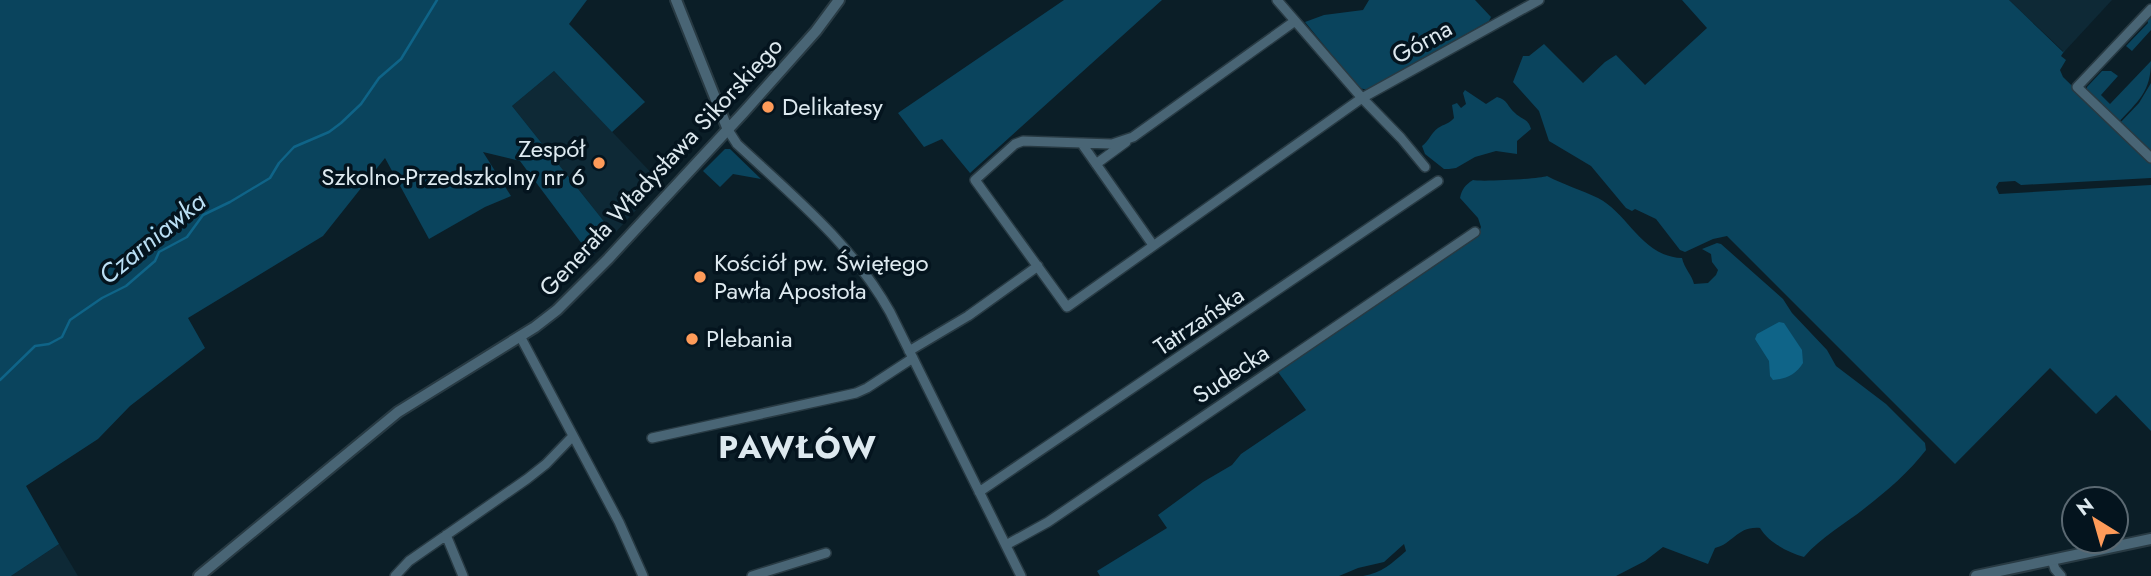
<svg xmlns="http://www.w3.org/2000/svg" width="2151" height="576" viewBox="0 0 2151 576" font-family="Jost,sans-serif">
<style>
.built{fill:#0e2936}
.green{fill:#0a445d}
.water{fill:#0f6488}
.lines{fill:none;stroke-linecap:round;stroke-linejoin:round}
.stream{stroke:#0f6488;stroke-width:2.5}
.minor-casing{stroke:#283a43;stroke-width:12}
.tertiary-casing{stroke:#283a43;stroke-width:14}
.minor{stroke:#496575;stroke-width:9}
.tertiary{stroke:#496575;stroke-width:10}
.poi-dot{fill:#fe9b59;stroke:#04141e;stroke-width:2.5}
.labels{text-anchor:middle;stroke-width:7;stroke-linejoin:round;paint-order:stroke}
.street-label{font-size:24px;fill:#dde9ef;stroke:#04141e}
.poi-label{font-size:24px;fill:#dde9ef;stroke:#04141e;text-anchor:start}
.water-label{font-size:26px;font-style:italic;fill:#badff4;stroke:#04141e}
.district-label{font-size:32px;font-weight:bold;letter-spacing:2px;fill:#dde9ef;stroke:#04141e}
</style>
<rect width="100%" height="100%" fill="#0b1e27"/>
<path class="built" d="M2009 0H2112L2064 52Z
M554 71 661 183 614 234 512 106Z
M59 544 78 576H11Z"/>
<path class="green" d="M0 0H587L569 24 645 102 612 132 554 71 512 106 614 234 591 256 520 161 483 152 511 196 485 207 429 239 385 158 323 236 188 318 205 348 130 406 98 439 26 486 59 544 11 576H0Z
M1064 0H1162L970 173 942 139 924 147 898 113Z
M1369 0H1475L1491 17 1489 21 1368 90 1359 88 1305 22 1324 15 1363 10Z
M1682 0H2009L2063 52 2065 50 2061 56 2066 60 2060 70 2063 77 2151 163V178L2021 185 2015 181 1999 182 1996 187 1999 194 2151 185V431L2116 395 2096 414 2050 368 1955 464 1727 236 1713 239 1685 252 1680 250 1656 219 1635 209 1632 211 1626 208 1591 166 1549 141 1539 111 1513 82 1523 56H1529L1544 44 1583 83 1605 62 1616 55 1645 85 1707 28Z
M2151 15V30L2132 51 2126 46 2148 23 2147 19Z
M2151 61C2151 92 2138 101 2118 123L2087 91V87L2102 71H2111L2118 76 2101 95 2110 104Z
M2151 83V155L2119 124 2139 103Z
M1465 90 1486 104 1497 97C1508 100 1507 106 1515 113 1522 120 1528 118 1531 129L1517 141V154L1496 151 1475 157 1456 168 1449 169H1444L1425 154 1422 146C1429 141 1431 133 1438 128 1444 124 1449 124 1454 118L1452 105 1457 103 1461 108 1466 104 1463 93Z
M725 149H730L761 179 733 174 720 187 703 171Z
M1547 176C1564 185 1582 190 1598 198 1628 213 1642 257 1682 258 1684 268 1692 275 1694 284L1708 283 1716 275 1718 270 1712 262 1711 254 1702 249 1717 243 1721 244 1783 299 1792 313 1827 350 1836 366 1886 404 1925 443 1926 450C1909 472 1887 491 1865 508 1845 524 1821 537 1804 557 1788 552 1769 543 1760 528 1737 526 1733 544 1715 548L1708 564 1663 547 1645 561 1616 576H1363C1382 573 1392 563 1406 551L1404 544 1384 562 1358 568 1339 576H1100L1097 571 1167 528 1158 515 1203 482 1232 465 1241 454 1306 410 1278 372 1479 232 1481 227 1478 218 1460 198C1462 189 1465 185 1473 180 1480 182 1539 179 1547 176Z"/>
<path class="water" d="M1779 322 1784 323 1802 350 1803 363C1796 374 1787 379 1773 380L1770 376 1769 361 1755 339 1757 334Z"/>
<g class="lines">
<path class="stream" d="M0 380 35 346 49 344 62 337 70 320 102 298 126 286 155 261 159 252 187 237 203 215 230 202 270 178 279 163 294 147 329 132 341 123 361 104 379 78 401 59 437 0"/>
<g class="minor-casing">
<path id="minor" d="M1277 0 1362 98 1401 138 1425 167
M2151 9 2077 87 2151 158
M1295 21 1133 137 1112 144 1023 141 1015 144 975 180 1067 307 1362 98 1539 0
M728 130 737 144C793 196 852 244 890 312L1021 576
M1082 144 1153 245
M1096 164 1126 142
M520 336 619 522 643 576
M909 351 968 316 1038 266
M652 438 856 393 867 388 913 358
M979 492 1438 181
M446 535 463 576
M1006 545 1048 522 1475 232
M2052 560 2055 569 2061 576
M395 576 409 561 527 479 546 464 573 436
M752 576 826 553"/>
</g>
<g class="tertiary-casing">
<path id="tertiary" d="M676 0 728 130
M199 576 398 412 535 327 557 310 608 259 744 112 816 31 839 0
M1976 576 2151 539"/>
</g>
<use href="#minor" class="minor"/>
<use href="#tertiary" class="tertiary"/>
</g>
<g class="poi-dot">
<circle cx="768" cy="107" r="7"/>
<circle cx="599" cy="163" r="7"/>
<circle cx="700" cy="277" r="7"/>
<circle cx="692" cy="339" r="7"/>
</g>
<g class="labels">
<g class="street-label">
<text transform="translate(1422 42) rotate(-29)" y="8">Górna</text>
<text transform="translate(661 167) rotate(-47)" y="8">Generała Władysława Sikorskiego</text>
<text transform="translate(1199 321) rotate(-34)" y="8">Tatrzańska</text>
<text transform="translate(1231 374) rotate(-34)" y="8">Sudecka</text>
</g>
<g class="poi-label">
<text x="782" y="115">Delikatesy</text>
<text x="585" y="157" text-anchor="end">Zespół<tspan x="585" dy="28">Szkolno-Przedszkolny nr 6</tspan></text>
<text x="714" y="271">Kościół pw. Świętego<tspan x="714" dy="28">Pawła Apostoła</tspan></text>
<text x="706" y="347">Plebania</text>
</g>
<g class="water-label">
<text transform="translate(152 238) rotate(-39)" y="9">Czarniawka</text>
</g>
<g class="district-label">
<text x="798" y="458">PAWŁÓW</text>
</g>
</g>
<g transform="translate(2095 520) rotate(323)"><circle r="33" fill="#04141e" stroke="#5b6972" stroke-width="2"/>
<path d="M0-5L12 26L0 18L-12 26Z" fill="#fe9b59"/>
<text y="-10" font-size="19" font-weight="bold" text-anchor="middle" fill="#dde9ef">N</text>
</g>
</svg>
